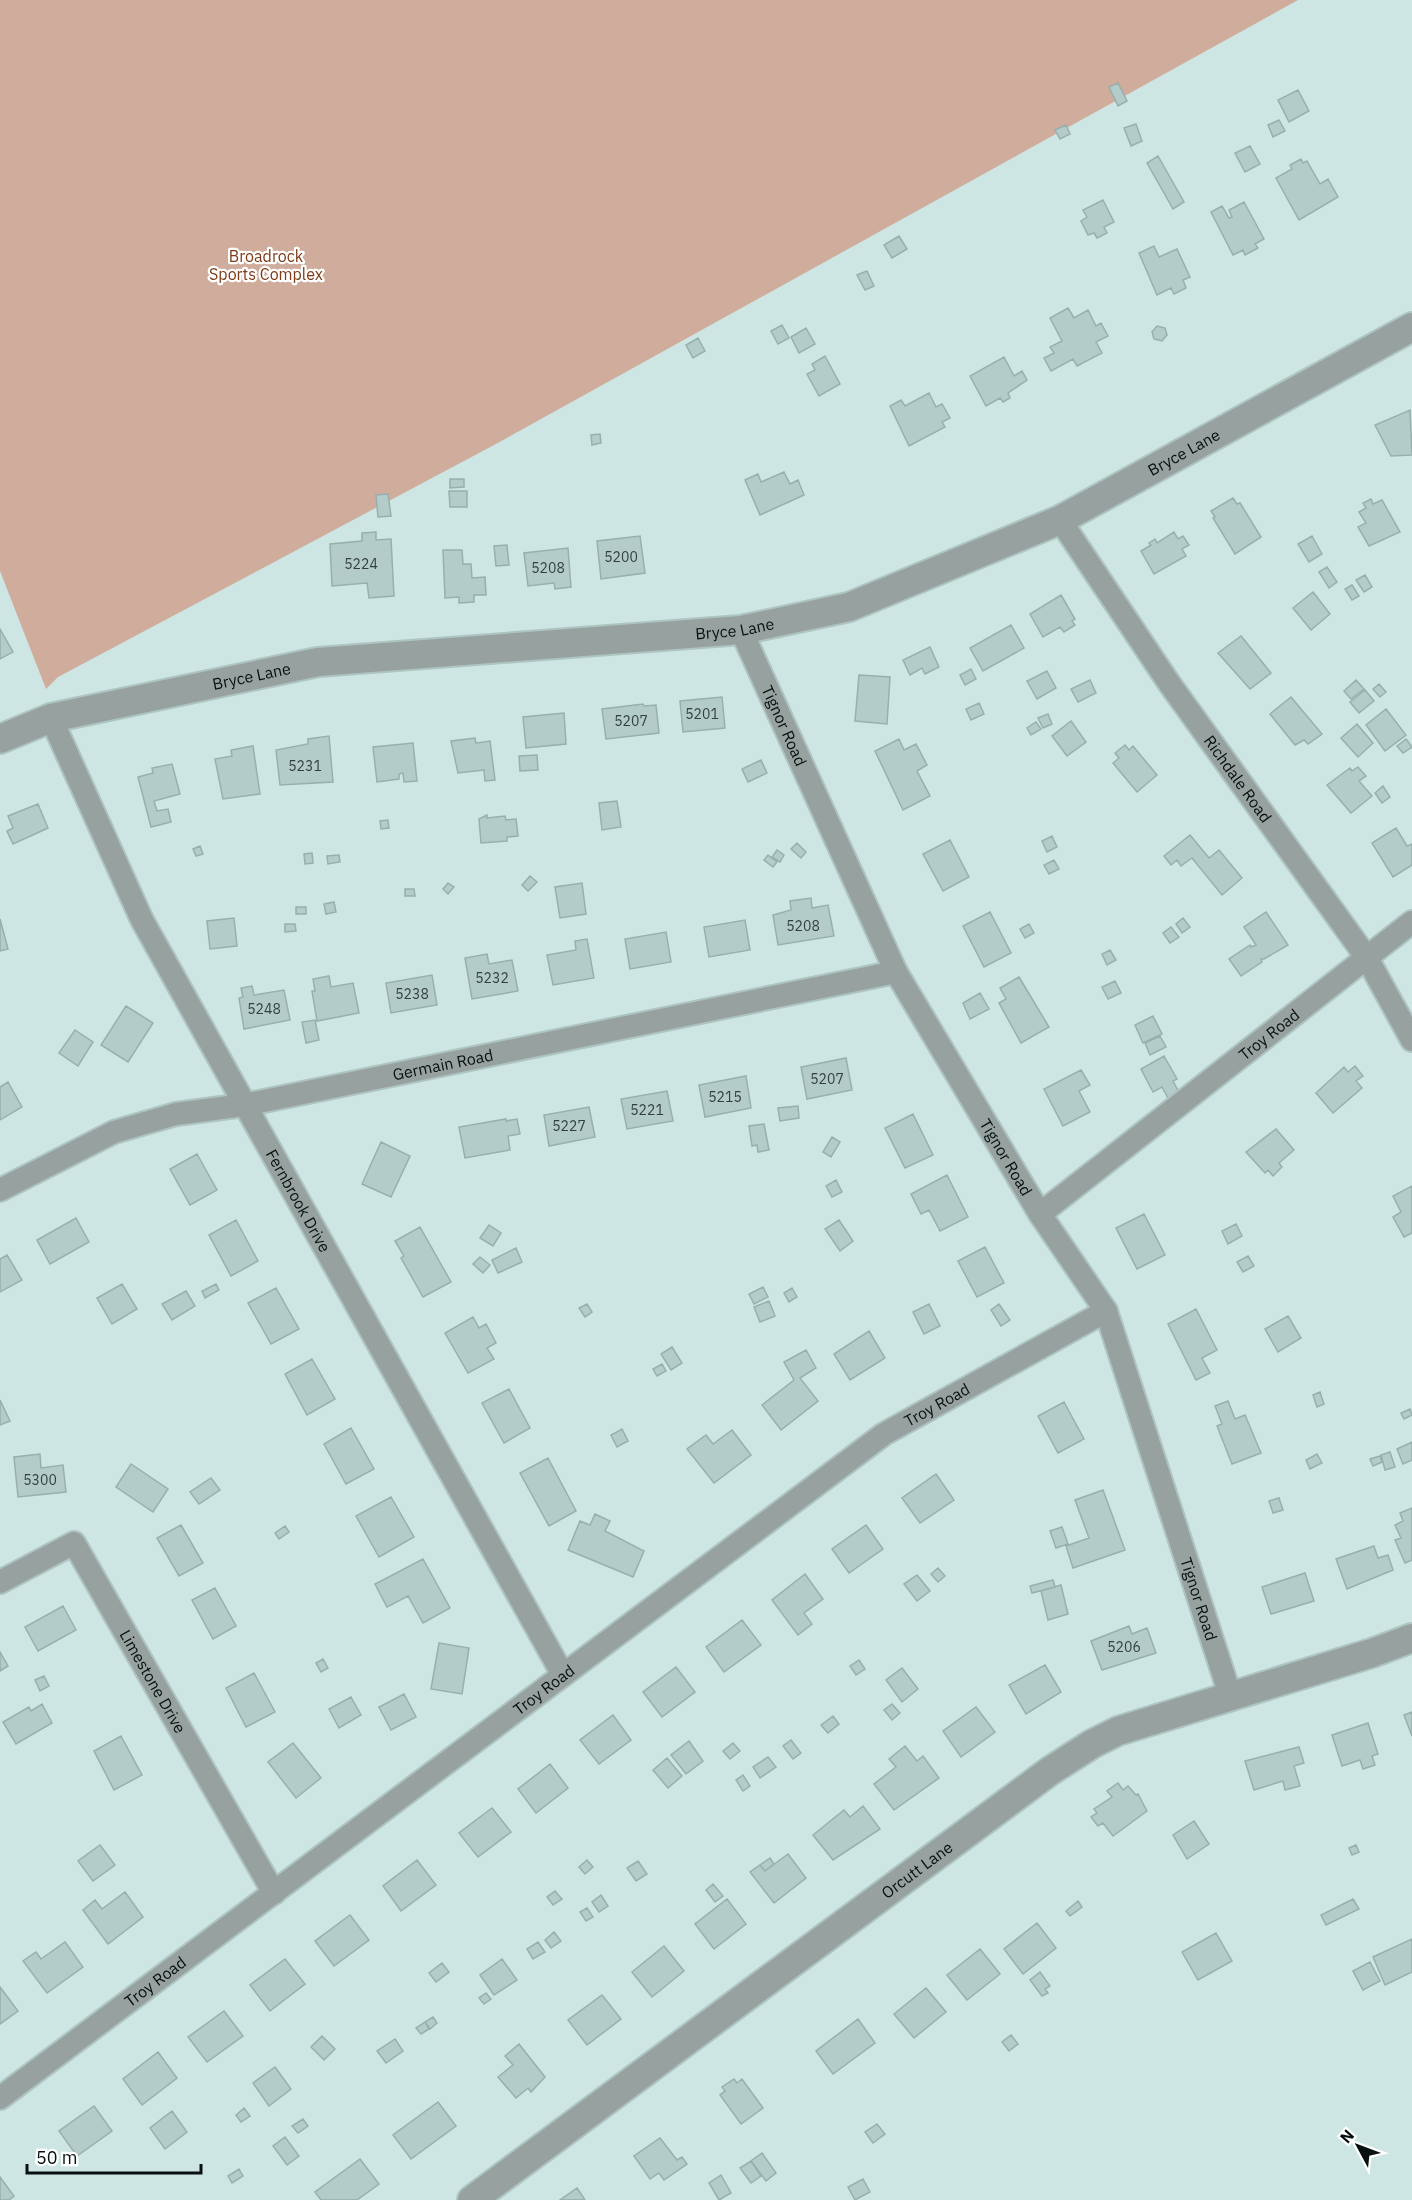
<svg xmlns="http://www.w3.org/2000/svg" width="1412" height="2200" viewBox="0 0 1412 2200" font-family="'IBM Plex Sans',sans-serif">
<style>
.green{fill:#cfac9c}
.building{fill:#b3ccc9;stroke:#97afad;stroke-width:1.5}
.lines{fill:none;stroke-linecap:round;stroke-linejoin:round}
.minor-casing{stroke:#adc4c1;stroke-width:26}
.tertiary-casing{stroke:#adc4c1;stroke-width:32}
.minor{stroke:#97a2a0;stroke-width:22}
.tertiary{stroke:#97a2a0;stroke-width:28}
.labels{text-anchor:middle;stroke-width:4.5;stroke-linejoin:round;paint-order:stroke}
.number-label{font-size:14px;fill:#33403e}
.park-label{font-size:16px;fill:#7e3a15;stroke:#fff}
.street-label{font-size:16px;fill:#081110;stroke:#fff}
</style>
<rect width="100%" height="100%" fill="#cde6e3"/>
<path class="green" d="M0 0H1298L494 445 58 677 46 689 0 571Z"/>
<path class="building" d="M1118 83 1127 101 1118 106 1109 87Z
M1298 90 1309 111 1289 122 1278 100Z
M1279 120 1285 131 1273 137 1268 125Z
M1136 124 1142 141 1131 146 1124 128Z
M1066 125 1070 134 1060 139 1055 130Z
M1250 146 1260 164 1245 172 1235 153Z
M1158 156 1184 202 1173 209 1147 163Z
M1301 159 1303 163 1307 161 1320 184 1328 179 1338 197 1299 220 1276 178 1292 169 1290 165Z
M1103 200 1114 222 1104 227 1107 233 1097 238 1094 233 1088 235 1081 221 1087 217 1083 210Z
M1244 202 1264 239 1255 244 1258 248 1245 255 1243 250 1233 255 1211 212 1222 206 1229 218 1232 217 1229 210Z
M899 236 907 249 892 258 884 245Z
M1154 246 1159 257 1177 249 1190 277 1183 280 1186 288 1174 294 1171 288 1157 295 1139 253Z
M867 271 874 286 865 290 857 275Z
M1068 308 1074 318 1088 310 1096 326 1101 323 1108 336 1096 342 1102 353 1077 366 1073 359 1051 371 1044 358 1054 353 1050 347 1062 341 1050 318Z
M782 325 789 338 778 344 771 331Z
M1157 326 1165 328 1167 335 1162 341 1154 339 1152 332Z
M806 328 815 344 799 353 791 337Z
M698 338 705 351 693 358 686 345Z
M825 356 840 384 819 396 807 374 815 370 812 364Z
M1004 357 1014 376 1022 371 1027 380 1008 393 1010 398 1003 402 1000 398 986 406 970 376Z
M929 393 936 407 942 404 950 418 942 422 945 427 909 446 890 406 901 400 905 406Z
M1410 410 1412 455 1391 456 1375 425Z
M600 434 601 443 592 445 591 435Z
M784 472 790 484 798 480 804 495 760 515 745 480 758 474 761 482Z
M450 479H464V487L450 488Z
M449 491H467V507H450Z
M388 494 391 516 378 517 376 495Z
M1233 498 1237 504 1240 503 1261 537 1235 554 1213 518 1215 517 1211 511Z
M1371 499 1373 504 1382 500 1400 532 1369 546 1358 527 1366 523 1359 512 1366 508 1363 503Z
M376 532V540L391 539 394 596 369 598 367 583 332 586 330 544 362 541V533Z
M1174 532 1178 539 1183 536 1189 545 1182 549 1186 556 1154 574 1141 551 1151 545 1149 543 1155 539 1157 543Z
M640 536 645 573 601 579 597 541Z
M1312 536 1322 554 1309 562 1298 544Z
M507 545 509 565 496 566 494 546Z
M568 548 571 587 555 589 554 583 528 586 524 553Z
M443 550H462L463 564H471L472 578 485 577 486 595H474V602L459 603V597L445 598Z
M1327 567 1337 582 1329 588 1319 572Z
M1365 575 1372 587 1364 592 1356 580Z
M1352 585 1359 596 1352 600 1345 589Z
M1313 592 1330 614 1311 630 1293 608Z
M1061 595 1075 619 1072 621 1075 625 1064 632 1060 627 1043 637 1030 614Z
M1011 625 1024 648 983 671 970 648Z
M0 629 13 652 0 659Z
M1241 636 1271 673 1250 689 1218 653Z
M930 647 939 667 925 674 922 668 910 675 903 660Z
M971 669 976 679 965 685 960 675Z
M1047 671 1056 688 1037 699 1027 681Z
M859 675 890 677 887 724 855 721Z
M1090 680 1096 693 1078 702 1071 689Z
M1356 680 1364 689 1351 699 1344 691Z
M1379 684 1386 692 1380 697 1373 689Z
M1365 690 1374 701 1359 713 1350 702Z
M722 697 725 728 683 732 680 701Z
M1291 697 1322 734 1308 744 1304 740 1295 745 1270 714Z
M979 703 984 714 971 720 966 709Z
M643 704 644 706 656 705 659 733 606 739 602 709Z
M1386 709 1406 735 1385 751 1366 725Z
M564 713 566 744 526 748 523 717Z
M1048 714 1052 724 1043 728 1038 718Z
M1071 721 1086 742 1067 756 1052 736Z
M1036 722 1041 729 1031 735 1027 728Z
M1357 724 1373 743 1358 757 1341 738Z
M329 736 333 782 280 785 276 750 308 744V739Z
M475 738 476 743 490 741 495 780 485 781 484 770 458 773 451 741Z
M899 739 904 750 916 744 927 765 917 771 930 796 903 810 875 751Z
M1406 739 1412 747 1403 753 1397 746Z
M413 743 417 781 404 782 403 773 399 774V779L377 782 373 747Z
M1125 745 1129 750 1133 746 1157 775 1137 792 1113 763 1119 758 1115 753Z
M253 746 260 794 223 799 215 759 232 756 231 750Z
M537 755 538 770 520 771 519 756Z
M761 760 767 773 748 782 742 769Z
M172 764 180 794 154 801 157 811 168 809 171 822 151 827 138 777 153 773 152 768Z
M1358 767 1366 776 1359 781 1372 796 1351 813 1327 785 1350 768 1352 771Z
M1383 786 1390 797 1382 803 1375 793Z
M617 801 621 827 602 830 599 803Z
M38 804 48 828 13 844 7 831 13 828 8 816Z
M487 815V818L505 816 506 820 516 819 518 836 507 837V841L481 843 479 819Z
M388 820 389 828 381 829 380 821Z
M1396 828 1407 846 1412 844V865L1393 877 1372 843Z
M1190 835 1209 858 1219 850 1242 878 1222 895 1192 858 1181 866 1177 860 1171 865 1164 856Z
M1052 836 1057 847 1047 852 1042 841Z
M950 840 969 877 943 891 923 854Z
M797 843 806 852 801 858 791 849Z
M200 846 203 854 196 856 193 849Z
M777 850 784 855 780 862 772 857Z
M312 853 313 863 305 864 304 854Z
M339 855 340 862 328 864 327 856Z
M768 855 777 862 773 867 764 860Z
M1054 860 1059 869 1049 874 1044 865Z
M530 876 537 882 528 891 522 885Z
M448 883 454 887 448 894 443 889Z
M582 883 586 914 560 918 555 887Z
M405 889H414L415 896H405Z
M811 898 812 908 828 905 834 936 778 945 773 915 791 910 790 901Z
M334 902 336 912 326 914 324 904Z
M296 907H306V914H296Z
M990 912 1011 953 984 967 963 926Z
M1266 912 1288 945 1264 959H1261L1262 962 1241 976 1229 959 1250 945 1251 947 1256 945 1244 927Z
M234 918 237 946 210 949 207 921Z
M1183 918 1190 927 1182 933 1176 924Z
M0 919 8 949 0 951Z
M745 920 750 950 709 957 704 927Z
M285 924H295L296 931 285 932Z
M1029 924 1034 933 1025 938 1020 929Z
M1171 927 1179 937 1170 943 1163 933Z
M666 932 671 962 630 969 625 939Z
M587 939 594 978 553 985 547 955 576 950 575 941Z
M1110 950 1116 960 1107 965 1102 954Z
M487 954 489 964 512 960 518 991 472 999 465 958Z
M432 975 437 1005 391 1013 386 983Z
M329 976 331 987 353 983 359 1013 317 1021 312 991H315L313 979Z
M1019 977 1049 1027 1021 1043 999 1003 1006 999 1000 988Z
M1115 981 1121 993 1108 999 1102 987Z
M252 986 254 995 284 990 290 1020 244 1029 239 998 243 997 241 988Z
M980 993 989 1009 970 1019 963 1003Z
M126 1006 153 1023 128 1062 101 1045Z
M1153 1016 1162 1034 1143 1043 1135 1025Z
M315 1020 319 1040 306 1043 302 1022Z
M75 1030 93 1042 78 1066 59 1053Z
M1160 1036 1166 1047 1150 1055 1145 1043Z
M1164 1056 1177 1079 1173 1081 1181 1096 1170 1102 1162 1087 1153 1092 1141 1069Z
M846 1058 852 1090 807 1099 801 1067Z
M1355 1066 1363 1076 1356 1081 1362 1088 1333 1113 1316 1093 1344 1067 1348 1072Z
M1081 1070 1090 1085 1079 1091 1090 1112 1063 1126 1044 1089Z
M746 1076 751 1108 705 1117 699 1085Z
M8 1082 22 1107 0 1120V1087Z
M667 1091 673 1121 627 1129 621 1099Z
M798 1106 799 1118 780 1121 778 1108Z
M589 1107 595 1137 549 1146 544 1115Z
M913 1114 933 1155 905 1168 885 1128Z
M506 1119V1121L517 1119 520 1134 508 1136 510 1150 465 1158 459 1127Z
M764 1124 769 1150 758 1152 757 1145 752 1146 749 1126Z
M1276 1129 1294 1150 1279 1163 1282 1167 1273 1176 1268 1170 1265 1173 1246 1152Z
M832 1137 840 1142 831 1157 823 1152Z
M381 1142 410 1156 391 1197 362 1184Z
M197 1154 217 1190 190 1205 170 1169Z
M947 1175 968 1217 940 1231 929 1210 921 1214 911 1194Z
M836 1180 842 1192 832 1197 826 1186Z
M1412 1186V1233L1404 1237 1393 1217 1401 1212 1393 1196Z
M1144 1214 1165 1255 1137 1269 1116 1228Z
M76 1218 89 1242 50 1264 37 1240Z
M236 1220 258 1261 231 1276 209 1235Z
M839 1220 853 1241 840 1251 825 1229Z
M1236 1224 1242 1236 1228 1244 1222 1231Z
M489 1225 501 1233 493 1246 480 1238Z
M420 1227 451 1282 423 1297 401 1258 404 1256 395 1241Z
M985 1247 1004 1283 977 1297 958 1261Z
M516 1248 522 1262 498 1273 492 1260Z
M7 1255 22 1280 0 1292V1259Z
M1248 1256 1254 1266 1243 1272 1237 1262Z
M480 1257 490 1265 483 1273 473 1264Z
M122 1284 137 1309 112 1324 97 1298Z
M216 1284 219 1290 205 1298 202 1291Z
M763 1287 768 1297 754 1304 749 1294Z
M276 1288 299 1329 271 1344 248 1303Z
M792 1288 797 1297 789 1302 784 1293Z
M186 1291 195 1306 172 1320 162 1304Z
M769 1301 775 1316 760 1322 754 1307Z
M587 1304 592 1312 585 1317 579 1308Z
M929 1304 940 1326 924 1334 913 1312Z
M999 1304 1010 1320 1001 1326 991 1310Z
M1196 1309 1217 1350 1202 1358 1210 1373 1196 1380 1168 1324Z
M1288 1316 1301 1338 1278 1352 1265 1329Z
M473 1317 479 1328 486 1324 496 1343 487 1348 494 1359 468 1373 445 1333Z
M869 1331 885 1358 850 1380 834 1354Z
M672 1347 682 1363 671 1370 661 1354Z
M806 1350 816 1368 800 1378 818 1401 781 1430 762 1405 794 1380 784 1362Z
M312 1359 335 1399 307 1415 285 1374Z
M662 1364 666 1371 657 1376 653 1369Z
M509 1389 530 1428 504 1443 482 1403Z
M1320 1392 1324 1404 1317 1407 1313 1395Z
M0 1400 10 1421 0 1425Z
M1228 1401 1235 1419 1245 1415 1261 1453 1232 1464 1217 1426 1222 1424 1215 1406Z
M1064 1402 1084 1439 1058 1453 1038 1416Z
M1410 1409 1412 1415 1404 1419 1401 1413Z
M351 1428 374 1469 346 1484 324 1444Z
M622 1429 628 1441 617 1447 611 1435Z
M732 1430 751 1455 714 1483 687 1449 706 1435 713 1444Z
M1412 1442V1460L1403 1464 1397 1449Z
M1390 1452 1395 1467 1385 1470 1381 1455Z
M40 1454 41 1468 63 1465 66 1492 18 1497 14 1457Z
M1317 1454 1322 1463 1310 1469 1306 1460Z
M1380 1456 1382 1462 1373 1466 1370 1459Z
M548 1458 576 1511 549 1526 520 1473Z
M131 1464 168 1489 153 1512 116 1487Z
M936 1474 954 1500 920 1523 902 1498Z
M211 1478 220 1490 199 1504 190 1492Z
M1103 1490 1125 1550 1073 1568 1066 1546 1089 1538 1075 1500Z
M391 1497 414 1537 379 1557 356 1516Z
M1279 1498 1283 1510 1273 1513 1269 1501Z
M1412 1508V1560L1405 1563 1395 1540 1401 1538 1395 1525 1403 1521 1400 1513Z
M595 1514 610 1521 605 1531 644 1551 633 1577 568 1550 580 1521 590 1525Z
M181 1525 203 1563 179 1576 157 1538Z
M866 1525 883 1549 849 1573 832 1549Z
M285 1526 289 1532 279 1539 275 1533Z
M1062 1527 1068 1544 1056 1548 1050 1531Z
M1374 1546 1378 1558 1388 1555 1393 1570 1347 1589 1336 1559Z
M423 1559 450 1608 423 1623 408 1596 387 1607 375 1584Z
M938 1568 945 1576 938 1582 931 1574Z
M1305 1573 1314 1601 1271 1614 1262 1587Z
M805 1574 823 1599 804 1613 812 1624 798 1635 772 1600Z
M917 1575 930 1591 917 1601 904 1584Z
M1053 1580 1055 1587 1032 1593 1030 1586Z
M1061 1585 1068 1614 1048 1620 1041 1591Z
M215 1588 236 1626 213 1639 192 1600Z
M63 1606 76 1630 38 1651 25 1627Z
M742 1620 761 1645 724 1672 706 1647Z
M1129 1626 1132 1634 1147 1628 1156 1653 1102 1670 1091 1641Z
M439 1643 469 1648 462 1694 431 1689Z
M0 1652 8 1666 0 1671Z
M323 1659 328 1668 321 1672 316 1663Z
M859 1660 865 1669 856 1675 850 1666Z
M1045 1665 1061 1692 1026 1714 1009 1685Z
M676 1667 695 1692 662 1717 643 1692Z
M902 1668 918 1689 902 1702 886 1680Z
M254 1673 275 1712 246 1727 226 1688Z
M44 1676 49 1686 40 1691 35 1680Z
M404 1694 416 1717 391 1730 379 1707Z
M351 1697 361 1715 339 1728 329 1709Z
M42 1704 52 1723 16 1744 3 1722 29 1707 31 1711Z
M892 1704 900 1713 892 1720 884 1710Z
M976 1707 995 1732 961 1757 943 1731Z
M1412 1712V1736L1404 1715Z
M613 1715 631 1740 599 1764 580 1740Z
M833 1716 839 1724 828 1733 821 1725Z
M1368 1723 1378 1754 1372 1756 1375 1765 1363 1769 1360 1760 1342 1766 1332 1735Z
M121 1736 142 1775 114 1790 94 1751Z
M791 1740 801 1753 793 1759 783 1746Z
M689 1741 703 1761 686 1774 671 1755Z
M293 1743 321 1778 296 1798 268 1762Z
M733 1743 740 1751 730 1759 723 1751Z
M905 1746 917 1761 923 1756 939 1778 894 1810 874 1784 896 1767 889 1759Z
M1299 1747 1304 1763 1294 1766 1300 1786 1285 1790 1283 1781 1254 1790 1245 1761Z
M768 1757 776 1767 760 1778 753 1767Z
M667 1758 682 1776 668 1788 653 1770Z
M550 1764 568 1788 536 1813 518 1789Z
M743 1775 750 1786 743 1791 736 1780Z
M1118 1783 1123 1790 1128 1786 1136 1795 1138 1794 1147 1811 1113 1836 1103 1823 1098 1826 1091 1817 1097 1813 1094 1809 1112 1797 1107 1791Z
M863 1806 880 1829 833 1860 813 1835 844 1810 850 1817Z
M492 1808 511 1832 478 1857 459 1833Z
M1194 1821 1209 1844 1187 1859 1173 1835Z
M100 1845 115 1865 93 1881 78 1861Z
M1356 1845 1359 1852 1352 1855 1349 1848Z
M788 1854 806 1878 774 1903 750 1872 760 1865 765 1871Z
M770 1858 774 1864 765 1871 760 1865Z
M417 1860 436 1885 401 1911 383 1886Z
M587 1860 593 1867 585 1874 579 1867Z
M638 1861 647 1874 636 1881 627 1868Z
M713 1884 723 1896 715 1902 706 1890Z
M555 1891 562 1899 553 1905 547 1897Z
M125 1892 143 1917 108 1944 83 1910 95 1900 102 1909Z
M601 1895 608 1906 599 1912 592 1902Z
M727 1899 746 1924 714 1949 695 1924Z
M1353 1899 1359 1909 1326 1925 1321 1915Z
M1078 1901 1082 1907 1070 1916 1066 1911Z
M587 1908 593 1917 586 1921 580 1912Z
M350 1915 369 1940 334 1966 315 1941Z
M1037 1923 1056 1948 1023 1974 1004 1949Z
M554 1932 561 1941 551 1948 545 1940Z
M1216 1933 1232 1961 1198 1980 1182 1952Z
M1412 1939V1972L1385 1985 1373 1957Z
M65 1942 83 1967 47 1993 23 1961 36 1952 41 1959Z
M538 1942 545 1952 533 1959 527 1949Z
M664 1946 684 1971 652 1997 632 1972Z
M980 1949 1000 1974 967 2000 947 1975Z
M285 1959 305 1984 270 2011 250 1985Z
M502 1959 517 1980 494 1995 480 1975Z
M1370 1962 1380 1981 1363 1990 1353 1971Z
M442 1963 449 1972 436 1982 429 1973Z
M1040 1972 1050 1986 1045 1989 1048 1993 1042 1996 1030 1980Z
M0 1987 18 2011 0 2024Z
M926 1988 946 2012 914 2038 894 2014Z
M486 1993 491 1999 484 2004 479 1998Z
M602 1995 621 2019 587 2045 568 2020Z
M224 2011 243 2036 207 2062 188 2037Z
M433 2017 437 2023 430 2029 425 2022Z
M858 2019 875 2043 833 2074 816 2051Z
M425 2022 429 2029 421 2034 416 2028Z
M1011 2035 1018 2044 1009 2051 1002 2042Z
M322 2036 335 2049 324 2060 311 2047Z
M395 2039 403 2051 386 2063 377 2051Z
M519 2044 545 2077 531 2092 528 2088 516 2098 498 2077 513 2065 505 2056Z
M158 2052 177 2078 142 2105 123 2079Z
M275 2067 291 2089 269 2106 253 2083Z
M734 2079 737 2083 742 2079 763 2108 741 2124 720 2095 725 2091 722 2087Z
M438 2102 456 2126 411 2159 393 2135Z
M94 2106 112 2131 77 2156 59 2131Z
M244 2108 250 2116 241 2122 236 2115Z
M172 2111 187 2132 165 2149 150 2128Z
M303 2119 308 2126 298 2133 292 2126Z
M877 2124 885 2134 873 2143 865 2132Z
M285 2137 299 2156 287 2165 273 2146Z
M660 2138 677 2160 682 2157 687 2164 664 2180 659 2173 650 2179 634 2156Z
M762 2153 776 2173 766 2181 751 2161Z
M360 2159 379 2184 357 2200H321L315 2192Z
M751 2161 761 2176 751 2183 740 2168Z
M239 2169 243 2176 232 2183 228 2176Z
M721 2175 731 2193 719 2200 709 2183Z
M0 2177 14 2196 9 2200H0Z
M863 2179 870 2192 855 2200 848 2187Z
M577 2188 585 2200H560Z"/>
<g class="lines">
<g class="minor-casing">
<g id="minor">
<path id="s1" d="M1060 520 1169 683 1367 958 1412 1040"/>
<path id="s2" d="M741 630 896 972 1040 1214 1106 1311 1231 1698"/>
<path id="s3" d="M51 718 142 920 563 1675"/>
<path id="s4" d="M0 1190 114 1132 176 1114 244 1105 896 972"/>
<path id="s5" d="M1040 1214 1412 922"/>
<path id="s6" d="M0 1582 74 1543 274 1893"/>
<path id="s7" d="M0 2098 884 1434 1106 1311"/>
</g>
</g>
<g class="tertiary-casing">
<g id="tertiary">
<path id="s8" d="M0 739 51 718 318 662 741 630 849 607 1060 520 1412 327"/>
<path id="s9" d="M472 2200 1050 1771 1092 1744 1118 1731 1372 1653 1412 1638"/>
</g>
</g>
<use href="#minor" class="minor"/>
<use href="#tertiary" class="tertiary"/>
</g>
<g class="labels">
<g class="number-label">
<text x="621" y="562">5200</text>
<text x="361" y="569">5224</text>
<text x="548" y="573">5208</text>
<text x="702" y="719">5201</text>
<text x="631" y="726">5207</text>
<text x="305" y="771">5231</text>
<text x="803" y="931">5208</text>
<text x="492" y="983">5232</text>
<text x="412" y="999">5238</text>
<text x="264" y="1014">5248</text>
<text x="827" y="1084">5207</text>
<text x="725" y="1102">5215</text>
<text x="647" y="1115">5221</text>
<text x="569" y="1131">5227</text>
<text x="40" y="1485">5300</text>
<text x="1124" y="1652">5206</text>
</g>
<g class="park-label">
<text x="266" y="262">Broadrock<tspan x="266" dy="18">Sports Complex</tspan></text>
</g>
<g class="street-label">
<text dy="6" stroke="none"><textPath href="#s8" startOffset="1232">Bryce Lane</textPath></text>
<text dy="6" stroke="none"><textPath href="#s8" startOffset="746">Bryce Lane</textPath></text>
<text dy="6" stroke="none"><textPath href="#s8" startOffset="260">Bryce Lane</textPath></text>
<text dy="6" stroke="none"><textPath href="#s2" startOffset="105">Tignor Road</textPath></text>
<text dy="6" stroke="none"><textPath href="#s1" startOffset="314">Richdale Road</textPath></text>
<text dy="6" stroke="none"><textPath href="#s5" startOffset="291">Troy Road</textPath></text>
<text dy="6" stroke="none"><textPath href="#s4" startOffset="464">Germain Road</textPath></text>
<text dy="6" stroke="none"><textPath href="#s2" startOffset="591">Tignor Road</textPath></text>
<text dy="6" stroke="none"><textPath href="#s3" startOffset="543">Fernbrook Drive</textPath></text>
<text dy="6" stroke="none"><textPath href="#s7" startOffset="1166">Troy Road</textPath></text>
<text dy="6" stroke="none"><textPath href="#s2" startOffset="1077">Tignor Road</textPath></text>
<text dy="6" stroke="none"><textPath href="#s6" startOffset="243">Limestone Drive</textPath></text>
<text dy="6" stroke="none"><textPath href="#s7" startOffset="680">Troy Road</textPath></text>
<text dy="6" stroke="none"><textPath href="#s9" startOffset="554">Orcutt Lane</textPath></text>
<text dy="6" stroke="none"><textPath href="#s7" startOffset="194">Troy Road</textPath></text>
</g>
</g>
<g transform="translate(1358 2146) rotate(311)" stroke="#ffffff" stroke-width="4.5" paint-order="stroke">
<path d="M0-4.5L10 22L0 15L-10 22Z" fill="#081110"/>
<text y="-9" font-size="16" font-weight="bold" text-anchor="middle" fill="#081110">N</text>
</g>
<path d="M27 2164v9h174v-9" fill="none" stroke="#081110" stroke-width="3"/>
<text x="36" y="2164" font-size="18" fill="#081110" stroke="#ffffff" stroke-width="4.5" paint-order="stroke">50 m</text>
</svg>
